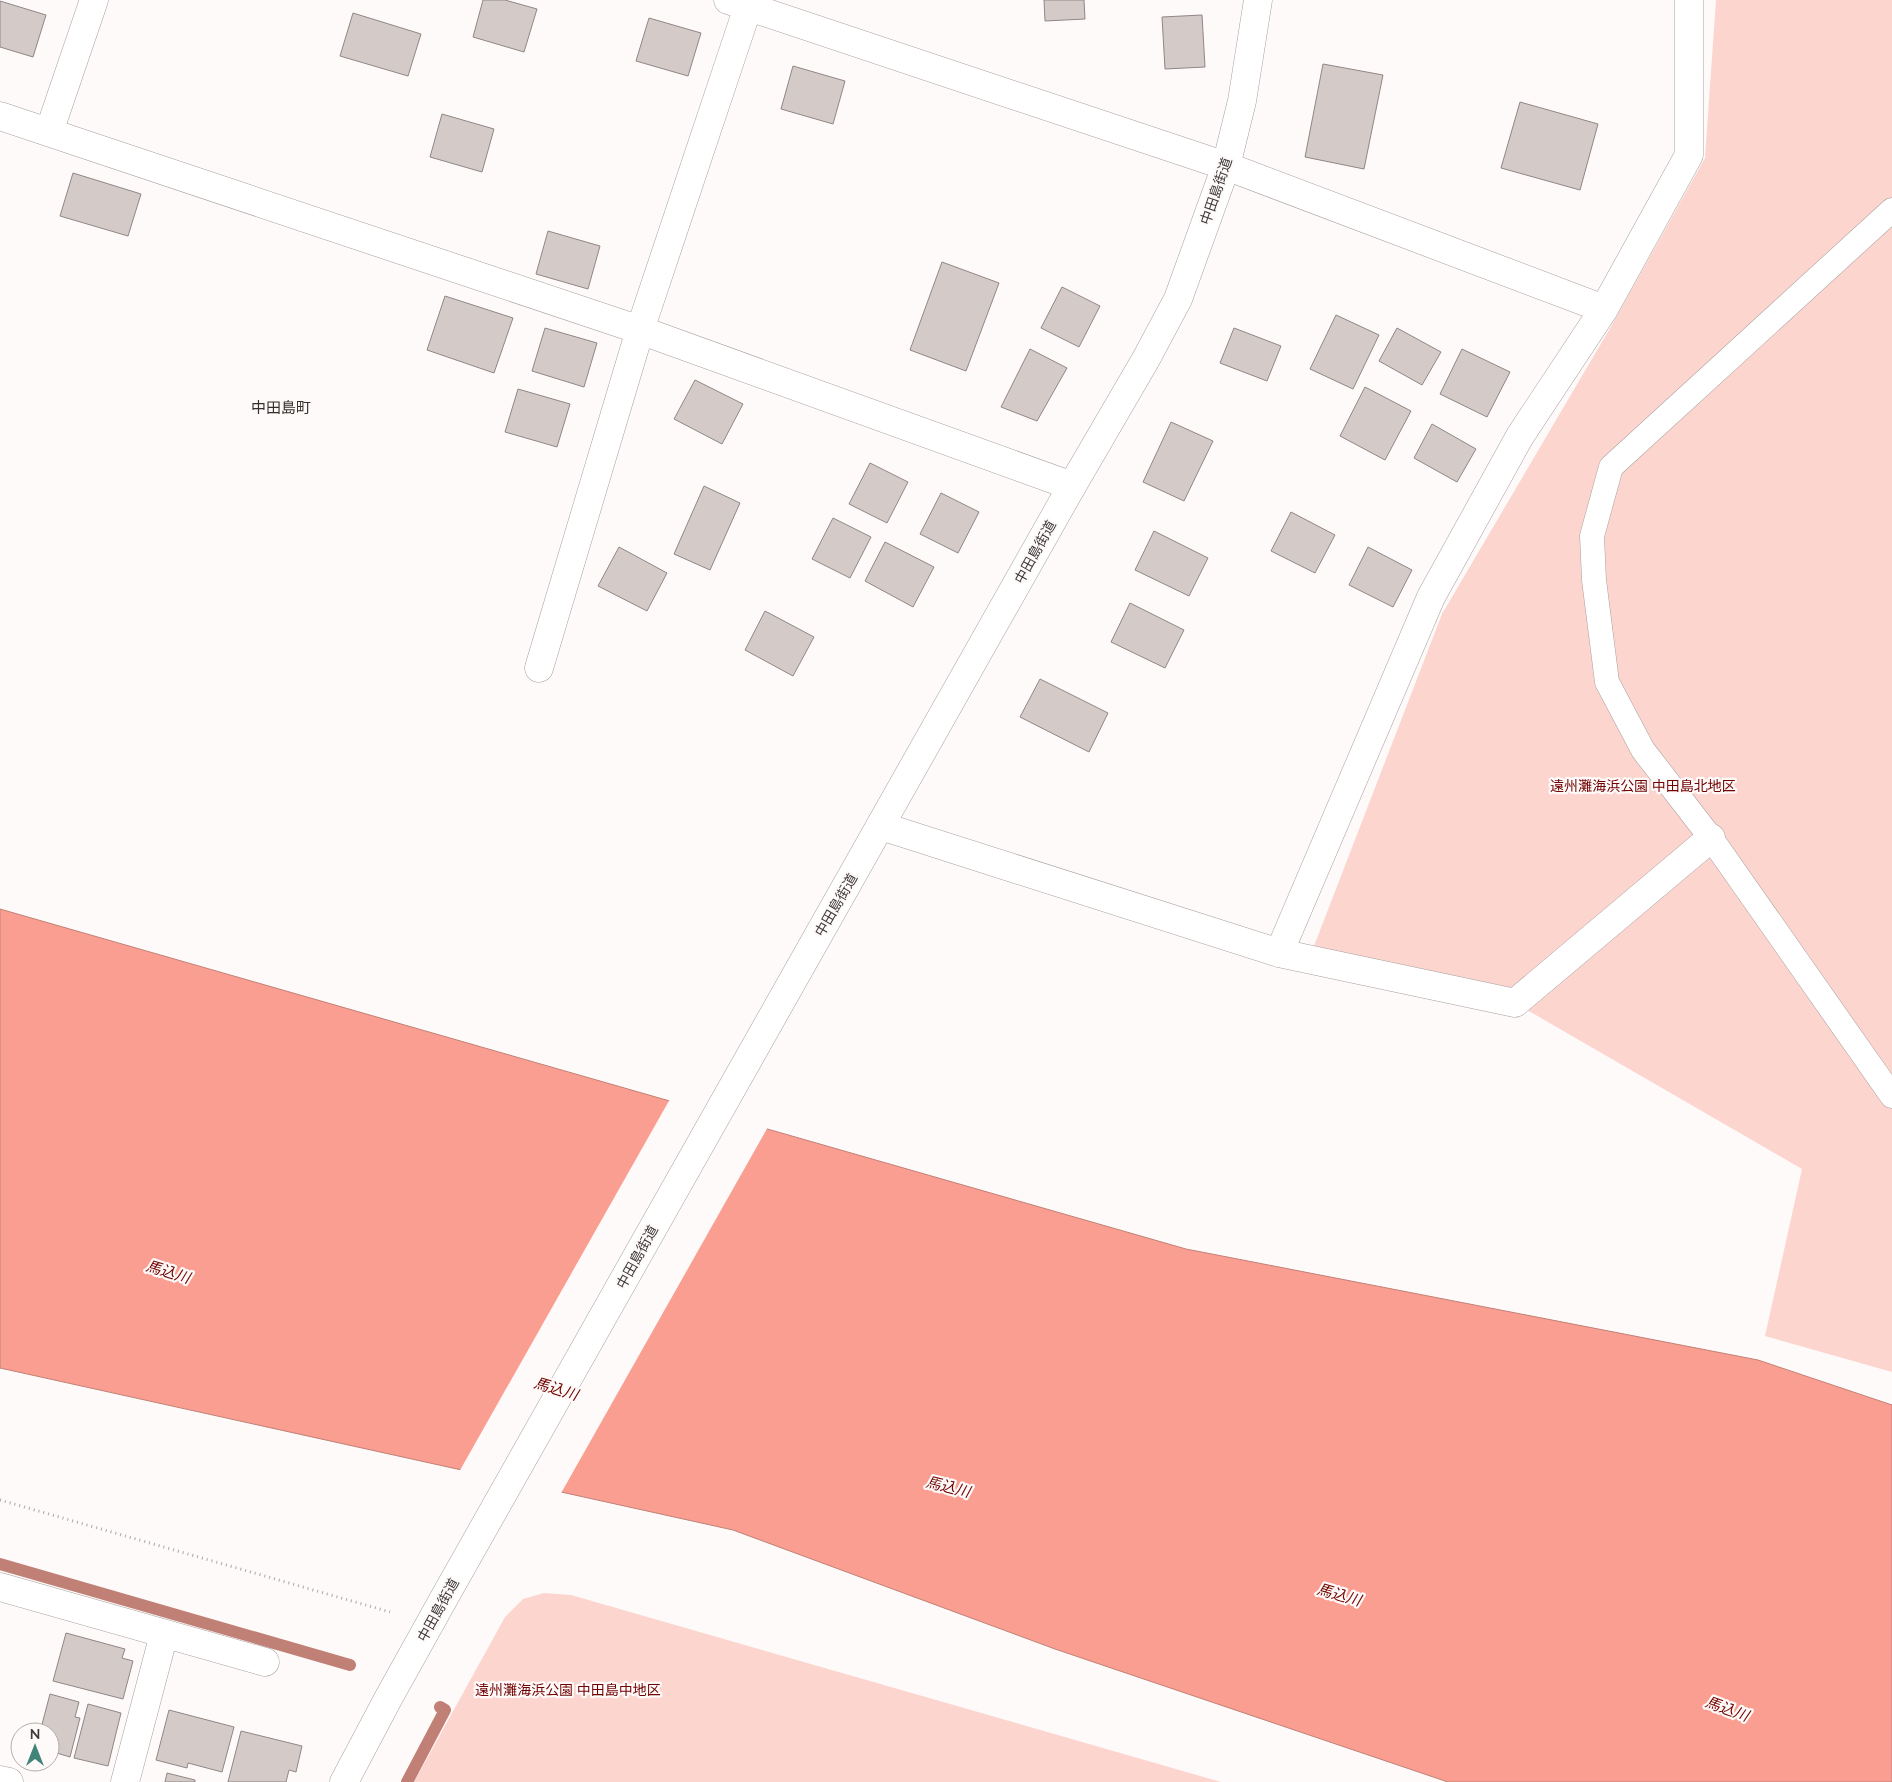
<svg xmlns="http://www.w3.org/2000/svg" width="1892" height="1782" viewBox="0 0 1892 1782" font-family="Mulish,'Noto Sans JP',sans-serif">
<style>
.green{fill:#fdd5cf}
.water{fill:#f99e90;stroke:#c18076}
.pier{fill:#fefaf9}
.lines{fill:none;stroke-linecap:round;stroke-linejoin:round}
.stream{stroke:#c18076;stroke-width:12}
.building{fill:#d4cac8;stroke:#908685}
.service-casing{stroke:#a99f9e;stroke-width:25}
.minor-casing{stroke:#a99f9e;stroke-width:29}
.tertiary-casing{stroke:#a99f9e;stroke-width:29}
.path{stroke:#aca8a7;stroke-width:3;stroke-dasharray:1 4;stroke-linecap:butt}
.service{stroke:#fff;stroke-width:24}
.minor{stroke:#fff;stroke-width:28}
.tertiary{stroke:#fff;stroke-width:28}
.labels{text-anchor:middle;stroke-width:4.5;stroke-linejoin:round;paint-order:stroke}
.street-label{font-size:14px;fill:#3f3b3a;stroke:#fefaf9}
.park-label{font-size:14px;fill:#700000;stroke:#fefaf9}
.neighbourhood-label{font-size:15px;fill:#362e2c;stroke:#fefaf9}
.water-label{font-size:15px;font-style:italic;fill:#740502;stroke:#fefaf9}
</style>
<rect width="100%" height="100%" fill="#fefaf9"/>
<path class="green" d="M1716 0H1892V1372L1765 1336 1802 1169 1515 1003 1309 959 1442 614 1609 330 1705 158Z
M544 1593 571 1595 1221 1782H414L505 1617 523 1599Z"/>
<path class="water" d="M0 909 1186 1249 1758 1360 1892 1405V1782H1448L1055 1649 733 1530 0 1368Z"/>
<path class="pier" d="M670 1099 768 1127 560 1495 459 1472Z"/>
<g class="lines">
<path class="stream" d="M0 1564 350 1665
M407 1782 445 1710 440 1707"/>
</g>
<path class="building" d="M483 0H505L537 9 524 52 473 37Z
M1044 0H1084L1085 19 1045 21Z
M0 1 46 15 33 57 0 47Z
M353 13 421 34 408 76 340 56Z
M1202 15 1205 67 1165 69 1162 17Z
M649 18 701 33 688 76 636 61Z
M1323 64 1383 75 1364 169 1305 157Z
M793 66 845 81 833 124 781 109Z
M1520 102 1598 124 1580 190 1501 168Z
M442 114 494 129 482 172 430 157Z
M73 173 141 194 128 236 60 216Z
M548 231 600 246 588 289 536 274Z
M942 262 999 283 966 371 910 350Z
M1062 287 1100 306 1079 347 1041 328Z
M445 296 513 318 494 373 427 350Z
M1336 315 1379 335 1353 389 1310 369Z
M545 328 597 343 584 387 532 371Z
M1234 328 1281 346 1267 381 1220 363Z
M1397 328 1441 352 1422 385 1379 361Z
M1030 349 1067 368 1037 421 1001 407Z
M1462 349 1510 372 1487 417 1440 394Z
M695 380 743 404 722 444 674 419Z
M1365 387 1411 411 1385 460 1340 436Z
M518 389 570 404 557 447 505 432Z
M1171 422 1213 441 1184 501 1143 482Z
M1432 424 1476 449 1457 482 1414 458Z
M870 463 908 482 887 523 849 504Z
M704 486 740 503 710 570 674 554Z
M941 493 979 512 958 553 920 534Z
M1291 512 1335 535 1315 573 1271 551Z
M833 518 871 537 850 578 812 559Z
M1154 531 1208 558 1189 596 1135 570Z
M885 542 934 567 913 607 865 581Z
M619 547 667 573 647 611 598 586Z
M1368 547 1412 570 1393 607 1349 585Z
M1130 603 1184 630 1165 668 1111 642Z
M765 611 814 637 793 676 745 650Z
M1040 679 1108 713 1089 752 1020 717Z
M66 1633 125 1649 122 1658 133 1661 123 1699 53 1681Z
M50 1694 79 1702 75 1717 80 1718 70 1757 50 1751V1732H40Z
M88 1704 121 1713 108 1766 74 1758Z
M169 1710 234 1727 222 1772 188 1763 187 1768 156 1760Z
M241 1731 302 1746 296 1772 289 1770 286 1782H228Z
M167 1773 195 1780V1782H165Z"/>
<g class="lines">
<g class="service-casing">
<path id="service" d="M1892 210 1611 467 1592 536 1594 580 1607 682 1643 750 1711 838 1892 1096"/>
</g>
<g class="minor-casing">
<path id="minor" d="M728 0 1226 166 1604 309
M0 116 640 330 1072 486
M49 132 94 0
M539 668 640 330 748 7
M881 826 1279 953 1515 1003 1711 838
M1279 953 1431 597 1520 436 1604 309 1689 155V0
M0 1587 265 1662
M0 1780 9 1782
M125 1782 164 1634"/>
</g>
<g class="tertiary-casing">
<path id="tertiary" d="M344 1782 389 1697 448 1591 1072 486 1146 359 1178 299 1226 166 1242 101 1258 0"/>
</g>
<path class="path" d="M0 1500 390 1612"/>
<use href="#service" class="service"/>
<use href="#minor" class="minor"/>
<use href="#tertiary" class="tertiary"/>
</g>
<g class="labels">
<g class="street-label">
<text transform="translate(1216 191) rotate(-71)" y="5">中田島街道</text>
<text transform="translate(1035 552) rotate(-61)" y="5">中田島街道</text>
<text transform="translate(836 905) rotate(-60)" y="5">中田島街道</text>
<text transform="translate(637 1257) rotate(-61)" y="5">中田島街道</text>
<text transform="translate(438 1610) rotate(-61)" y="5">中田島街道</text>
</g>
<g class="park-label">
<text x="1643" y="791">遠州灘海浜公園 中田島北地区</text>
<text x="568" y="1695">遠州灘海浜公園 中田島中地区</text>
</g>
<g class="neighbourhood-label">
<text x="281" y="413">中田島町</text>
</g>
<g class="water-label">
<text transform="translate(168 1272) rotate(17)" y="5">馬込川</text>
<text transform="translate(556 1389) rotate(17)" y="5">馬込川</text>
<text transform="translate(948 1487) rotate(14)" y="5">馬込川</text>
<text transform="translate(1339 1595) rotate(16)" y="5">馬込川</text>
<text transform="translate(1727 1709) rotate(20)" y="5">馬込川</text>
</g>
</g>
<g transform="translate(35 1747)"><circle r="24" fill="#fefaf9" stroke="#b2aead"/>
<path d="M0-4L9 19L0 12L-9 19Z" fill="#428578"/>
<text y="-8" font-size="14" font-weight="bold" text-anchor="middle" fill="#3f3b3a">N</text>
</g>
</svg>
